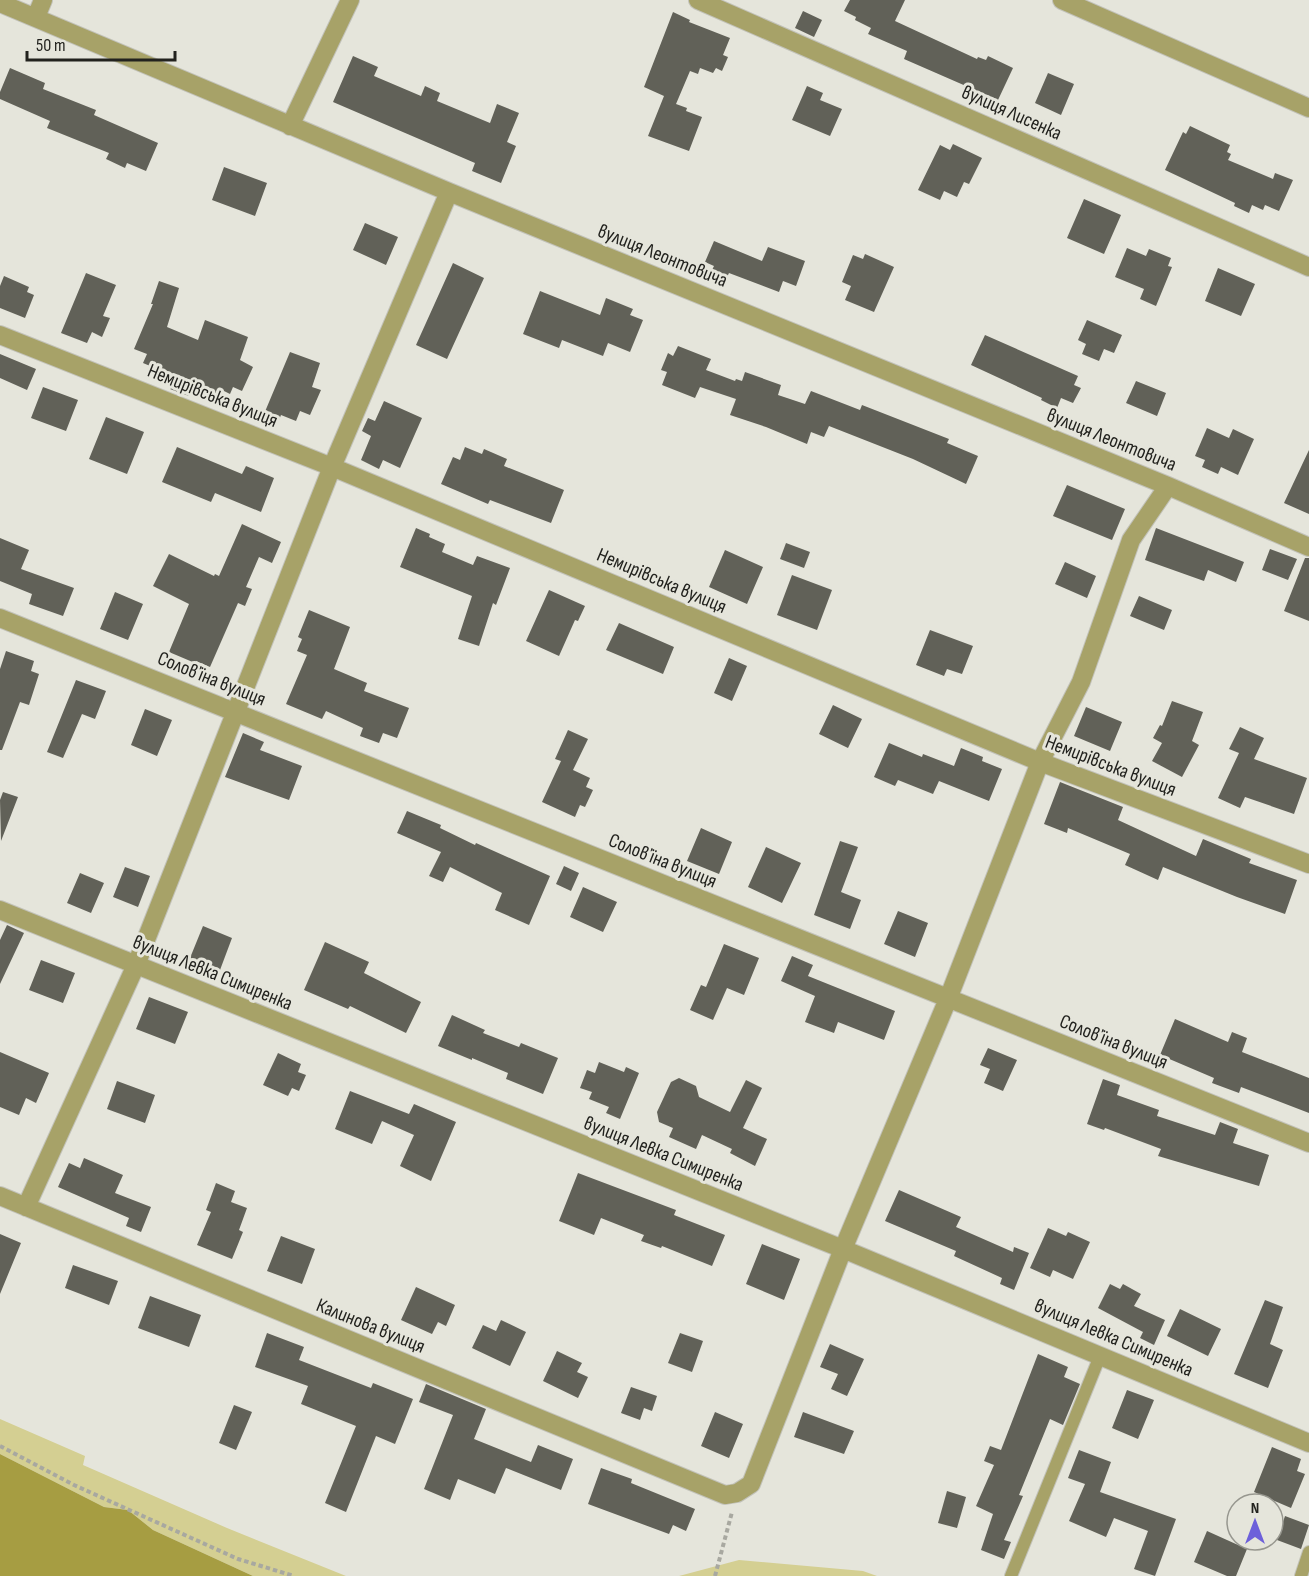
<svg xmlns="http://www.w3.org/2000/svg" width="1309" height="1576" viewBox="0 0 1309 1576" font-family="'Sofia Sans Condensed',sans-serif">
<style>
.green{fill:#d4cf92}
.water{fill:#a69d42}
.building{fill:#616158}
.lines{fill:none;stroke-linecap:round;stroke-linejoin:round}
.lane-casing{stroke:#c2c2b9;stroke-width:14}
.street-casing{stroke:#c2c2b9;stroke-width:20}
.path{stroke:#a8a8a0;stroke-width:4;stroke-dasharray:4.5 3;stroke-linecap:butt}
.lane{stroke:#a7a268;stroke-width:12}
.street{stroke:#a7a268;stroke-width:18}
.labels{text-anchor:middle;stroke-width:6;stroke-linejoin:round;paint-order:stroke}
.street-label{font-size:20px;fill:#22221e;stroke:#e5e5db}
</style>
<rect width="100%" height="100%" fill="#e5e5db"/>
<path class="green" d="M0 1419 85 1456 83 1465 227 1528 346 1576H253L153 1530 128 1510 104 1507 0 1454Z
M739 1560 863 1571 877 1576H679Z"/>
<path class="water" d="M0 1454 104 1507 128 1510 153 1530 253 1576H0Z"/>
<path class="building" d="M850 0H905L895 21 977 59 978 57 986 60 988 56 1013 68 998 100 904 59 907 51 868 34 871 28 855 20 856 17 844 11Z
M803 11 822 20 814 37 795 28Z
M673 12 690 20 689 22 730 38 723 55 728 57 722 71 716 68 713 73 700 68 698 74 690 71 676 104 687 108 686 111 702 117 689 151 648 136 664 96 644 87Z
M353 56 378 67 374 76 421 96 425 86 440 93 437 101 490 123 497 104 519 113 507 142 516 146 501 183 472 171 475 163 333 102Z
M10 68 45 83 43 89 96 110 94 115 158 143 146 171 127 163 125 168 106 159 109 153 47 128 50 121 0 99V92Z
M1048 73 1074 84 1061 115 1035 103Z
M807 86 823 93 820 100 842 109 830 136 792 120Z
M1190 126 1230 145 1227 152 1231 154 1228 160 1273 179 1275 173 1293 180 1279 211 1265 205 1263 210 1252 205 1249 213 1234 206 1235 203 1165 170 1183 132 1186 134Z
M953 144 982 158 969 184 964 182 957 197 944 191 940 200 918 190 940 145 950 150Z
M224 167 267 183 255 216 212 200Z
M1084 199 1121 215 1104 254 1067 238Z
M365 223 398 237 386 265 353 250Z
M714 241 762 261 768 247 805 261 796 286 783 281 779 292 729 273 726 279 711 272 714 266 705 262Z
M1127 248 1146 256 1149 249 1171 258 1168 266 1172 267 1156 306 1140 299 1144 289 1115 277Z
M865 254 894 267 874 312 845 300 851 286 842 282 853 255 863 259Z
M453 263 484 278 447 359 416 345Z
M1218 268 1255 284 1241 316 1205 301Z
M86 273 116 285 103 316 110 318 102 337 92 332 87 343 61 333Z
M4 276 29 287 27 292 34 295 25 318 0 308V286Z
M159 281 179 288 167 327 198 340 205 320 248 337 240 360 253 367 242 391 233 387 230 394 220 389 217 394 194 383 189 396 170 389 174 376 143 363 147 354 134 349 153 304H151Z
M540 291 600 315 606 298 633 309 630 315 643 320 630 352 608 343 603 356 562 340 559 348 523 334Z
M1087 320 1122 335 1114 353 1104 349 1099 361 1082 354 1086 344 1078 340Z
M985 335 1078 376 1074 385 1081 388 1073 403 1061 398 1057 408 1041 400 1042 398 971 365Z
M678 346 711 359 706 370 735 381 736 379 742 381 745 372 781 385 778 395 805 404 811 391 860 410 862 405 949 439 947 443 978 456 966 484 913 459 829 426 824 437 811 432 807 444 766 427 730 415 736 399 700 387 695 398 662 385 667 372 661 370 668 353 673 356Z
M290 352 320 363 312 387 321 390 310 415 300 411 296 421 281 415 279 420 264 414Z
M0 354 36 369 27 390 0 378Z
M1136 381 1166 393 1157 416 1126 403Z
M43 387 78 400 66 431 31 418Z
M384 401 422 418 400 468 383 460 379 469 361 460 371 436 362 431 368 418 375 421Z
M106 417 144 432 127 474 89 459Z
M1207 428 1229 438 1233 429 1254 439 1238 475 1221 467 1218 474 1202 467 1205 460 1195 456Z
M177 447 242 474 246 466 274 478 261 512 215 493 211 502 162 482Z
M465 447 482 454 484 449 507 459 504 466 564 490 551 523 490 500 488 504 441 484 453 457 460 460Z
M1309 450V514L1284 503Z
M1067 485 1125 509 1112 540 1053 516Z
M242 524 281 542 272 563 259 557 246 587 252 589 245 606 238 603 210 667 196 661 195 663 169 652 189 604 153 586 169 554 214 576 215 574 219 576Z
M416 528 430 534 429 537 445 544 442 552 473 565 477 556 510 568 496 605 493 603 479 646 458 639 472 596 400 567Z
M1156 528 1244 562 1236 582 1208 570 1204 581 1145 560Z
M0 538 29 550 21 569 74 588 63 616 29 604 32 594 0 581Z
M786 543 810 552 804 568 780 559Z
M1270 549 1297 559 1288 580 1262 570Z
M725 550 763 567 747 604 709 587Z
M1305 558H1309V621L1284 611Z
M1065 562 1096 576 1087 598 1055 584Z
M792 575 832 590 817 630 777 615Z
M549 590 585 606 578 621 575 620 559 656 526 641Z
M115 592 143 604 128 640 100 629Z
M1139 596 1172 610 1164 630 1130 616Z
M309 610 350 627 334 669 367 683 364 691 409 708 397 738 383 733 379 743 360 736 363 728 326 711 322 719 286 704 307 655 297 651 302 639 298 637Z
M619 623 674 647 663 674 606 650Z
M930 630 973 646 962 674 947 669 944 676 916 665Z
M6 651 34 661 31 671 39 674 29 705 20 702 2 750H0V669Z
M729 658 747 666 732 701 714 693Z
M76 680 106 691 95 719 82 714 63 758 47 752Z
M1172 701 1203 712 1192 741 1199 745 1182 777 1152 761 1162 743 1153 738 1160 725 1162 726Z
M833 705 862 719 848 748 819 734Z
M1086 707 1122 722 1110 751 1074 736Z
M145 709 172 720 157 756 131 745Z
M1240 727 1264 738 1254 759 1307 778 1294 814 1245 797 1240 808 1218 798 1239 753 1229 749Z
M568 730 588 739 573 770 590 778 586 787 593 790 585 807 580 805 575 817 542 802 561 761 555 759Z
M243 733 264 742 260 750 302 766 289 800 225 777Z
M889 743 922 757 923 754 954 766 961 748 983 757 982 761 1002 769 989 801 939 781 933 794 898 780 895 786 874 777Z
M1060 782 1123 807 1118 820 1196 856 1203 839 1251 859 1249 863 1297 880 1285 914 1237 897 1163 867 1158 880 1125 865 1130 854 1068 828 1067 833 1044 824Z
M3 792 18 797 1 841 0 800Z
M407 811 441 825 440 828 475 845 476 843 550 876 529 925 495 910 502 893 450 867 443 882 429 876 441 852 397 833Z
M701 828 732 842 719 874 687 861Z
M840 841 858 847 841 892 861 900 850 929 814 915Z
M766 847 801 863 782 903 748 887Z
M564 866 579 873 571 891 556 884Z
M125 867 150 876 138 907 113 897Z
M80 873 104 883 91 913 67 903Z
M583 887 617 902 603 932 570 917Z
M898 911 928 923 915 957 884 944Z
M7 925 24 933 0 984V940Z
M203 926 232 938 220 970 190 958Z
M325 942 369 962 364 973 421 1002 406 1033 350 1006 348 1009 304 990Z
M724 944 759 958 744 995 727 988 713 1020 690 1010 701 985 706 987Z
M792 956 813 965 808 976 895 1011 884 1040 838 1022 834 1033 805 1022 815 996 781 981Z
M41 960 75 973 63 1003 29 990Z
M149 997 188 1012 175 1044 136 1029Z
M452 1015 485 1030 483 1033 519 1047 521 1043 558 1058 543 1094 506 1079 508 1073 472 1058V1060L438 1046Z
M1175 1019 1228 1042 1232 1032 1247 1038 1242 1052 1309 1078V1113L1241 1087 1239 1093 1212 1083 1214 1078 1160 1055Z
M988 1048 1017 1060 1003 1091 984 1083 990 1069 980 1065Z
M0 1052 49 1073 36 1103 26 1098 19 1115 0 1107Z
M278 1053 301 1064 298 1072 306 1075 299 1091 292 1088 288 1096 263 1085Z
M599 1062 624 1072 626 1067 639 1073 620 1119 606 1113 609 1107 589 1099 592 1092 580 1088 587 1070 595 1073Z
M679 1078 696 1086 699 1097 730 1112 746 1080 762 1088 743 1128 767 1139 755 1166 730 1153 732 1149 702 1135 696 1149 669 1137 673 1128 659 1122 657 1112 671 1082Z
M1103 1079 1120 1085 1117 1095 1159 1110 1157 1116 1215 1135 1220 1122 1238 1129 1233 1143 1269 1155 1259 1186 1158 1156 1161 1149 1105 1128 1104 1130 1087 1124Z
M117 1081 155 1095 145 1123 107 1109Z
M350 1091 409 1114 414 1104 456 1122 431 1181 400 1166 414 1135 382 1121 372 1144 335 1129Z
M84 1158 123 1175 115 1193 151 1207 141 1232 126 1226 129 1218 58 1187 69 1163 80 1168Z
M578 1173 676 1210 674 1215 725 1235 712 1266 662 1246 661 1248 641 1241 644 1235 601 1218 594 1235 559 1221Z
M216 1183 235 1191 231 1202 247 1208 239 1230 243 1232 232 1259 197 1245 211 1212 206 1210Z
M899 1190 961 1217 956 1227 1013 1252 1014 1247 1029 1253 1014 1290 1000 1284 1002 1278 954 1256 956 1251 885 1221Z
M1048 1228 1066 1236 1068 1232 1090 1242 1073 1279 1053 1270 1050 1277 1030 1268Z
M0 1234 21 1243 0 1294Z
M281 1236 315 1249 302 1284 267 1271Z
M762 1244 800 1259 784 1300 746 1284Z
M73 1265 118 1281 109 1305 65 1288Z
M1110 1284 1120 1289 1123 1284 1141 1294 1134 1306 1165 1320 1154 1345 1140 1338 1143 1332 1098 1308Z
M416 1287 455 1305 446 1326 438 1322 432 1334 401 1320Z
M150 1296 201 1315 189 1347 138 1328Z
M1265 1300 1283 1307 1270 1344 1283 1350 1268 1388 1234 1374Z
M1180 1309 1221 1329 1208 1356 1167 1336Z
M501 1320 526 1332 510 1366 472 1348 483 1325 496 1331Z
M267 1333 304 1347 299 1360 371 1388 373 1383 413 1399 395 1444 376 1436 346 1512 325 1503 356 1426 301 1404 308 1386 255 1367Z
M680 1333 703 1341 692 1372 668 1363Z
M830 1344 864 1359 847 1396 831 1389 838 1374 820 1367Z
M557 1351 582 1363 577 1372 588 1377 578 1398 543 1381Z
M1038 1354 1068 1367 1064 1377 1080 1384 1063 1425 1050 1419 1019 1495 1023 1496 1004 1540 1011 1542 1004 1559 981 1550 993 1514 976 1506 994 1465 984 1461 990 1446 1001 1450Z
M426 1384 486 1409 474 1439 531 1462 538 1445 573 1459 561 1490 506 1468 495 1494 458 1479 450 1500 424 1489 453 1415 419 1402Z
M631 1387 657 1396 652 1411 644 1408 640 1420 621 1413Z
M1127 1390 1154 1400 1138 1439 1112 1428Z
M234 1405 252 1412 236 1450 219 1443Z
M715 1412 743 1424 729 1458 701 1446Z
M803 1412 854 1431 844 1454 794 1437Z
M1272 1447 1301 1459 1297 1471 1305 1474 1291 1508 1254 1492Z
M1079 1450 1111 1462 1100 1492 1176 1519 1155 1576 1134 1569 1148 1531 1114 1518 1106 1537 1069 1521 1085 1484 1068 1478Z
M601 1468 632 1479 631 1483 695 1509 686 1531 673 1525 669 1534 588 1504Z
M947 1491 966 1497 957 1528 938 1523Z
M1285 1516 1309 1525 1301 1549 1277 1540Z
M1207 1531 1247 1549 1236 1576H1227L1194 1562Z"/>
<g class="lines">
<g class="lane-casing">
<path id="lane" d="M1011 1576 1100 1356
M1301 1576 1309 1552"/>
</g>
<g class="street-casing">
<path id="street" d="M698 0 1309 267
M1062 0 1309 108
M0 3 449 192 1168 486 1309 547
M36 17 43 0
M290 126 350 0
M0 335 332 467 1040 762 1309 864
M0 618 1309 1143
M0 910 843 1249 1309 1443
M0 1196 725 1495 737 1493 751 1484 843 1249 948 999 1040 762 1081 682 1131 540 1168 486
M26 1207 136 965 332 467 449 192"/>
</g>
<path class="path" d="M0 1446 74 1485 238 1559 294 1576
M715 1576 732 1512"/>
<use href="#lane" class="lane"/>
<use href="#street" class="street"/>
</g>
<g class="labels">
<g class="street-label">
<text transform="translate(1012 112) rotate(24)" y="7">вулиця Лисенка</text>
<text transform="translate(663 255) rotate(22)" y="7">вулиця Леонтовича</text>
<text transform="translate(213 395) rotate(22)" y="7">Немирівська вулиця</text>
<text transform="translate(1112 439) rotate(22)" y="7">вулиця Леонтовича</text>
<text transform="translate(662 580) rotate(23)" y="7">Немирівська вулиця</text>
<text transform="translate(212 678) rotate(22)" y="7">Соловʼїна вулиця</text>
<text transform="translate(1111 765) rotate(21)" y="7">Немирівська вулиця</text>
<text transform="translate(663 860) rotate(22)" y="7">Соловʼїна вулиця</text>
<text transform="translate(213 972) rotate(22)" y="7">вулиця Левка Симиренка</text>
<text transform="translate(1114 1041) rotate(22)" y="7">Соловʼїна вулиця</text>
<text transform="translate(664 1153) rotate(22)" y="7">вулиця Левка Симиренка</text>
<text transform="translate(371 1325) rotate(22)" y="7">Калинова вулиця</text>
<text transform="translate(1114 1337) rotate(23)" y="7">вулиця Левка Симиренка</text>
</g>
</g>
<g transform="translate(1255 1522)"><circle r="28" fill="#e5e5db" stroke="#97978f" stroke-width="1.5"/>
<path d="M0-4.5L10 22L0 15L-10 22Z" fill="#6d60da"/>
<text y="-9" font-size="16" font-weight="bold" text-anchor="middle" fill="#22221e">N</text>
</g>
<path d="M27 51v9h148v-9" fill="none" stroke="#22221e" stroke-width="3"/>
<text x="36" y="51" font-size="18" fill="#22221e" stroke="#e5e5db" stroke-width="4.5" paint-order="stroke">50 m</text>
</svg>
